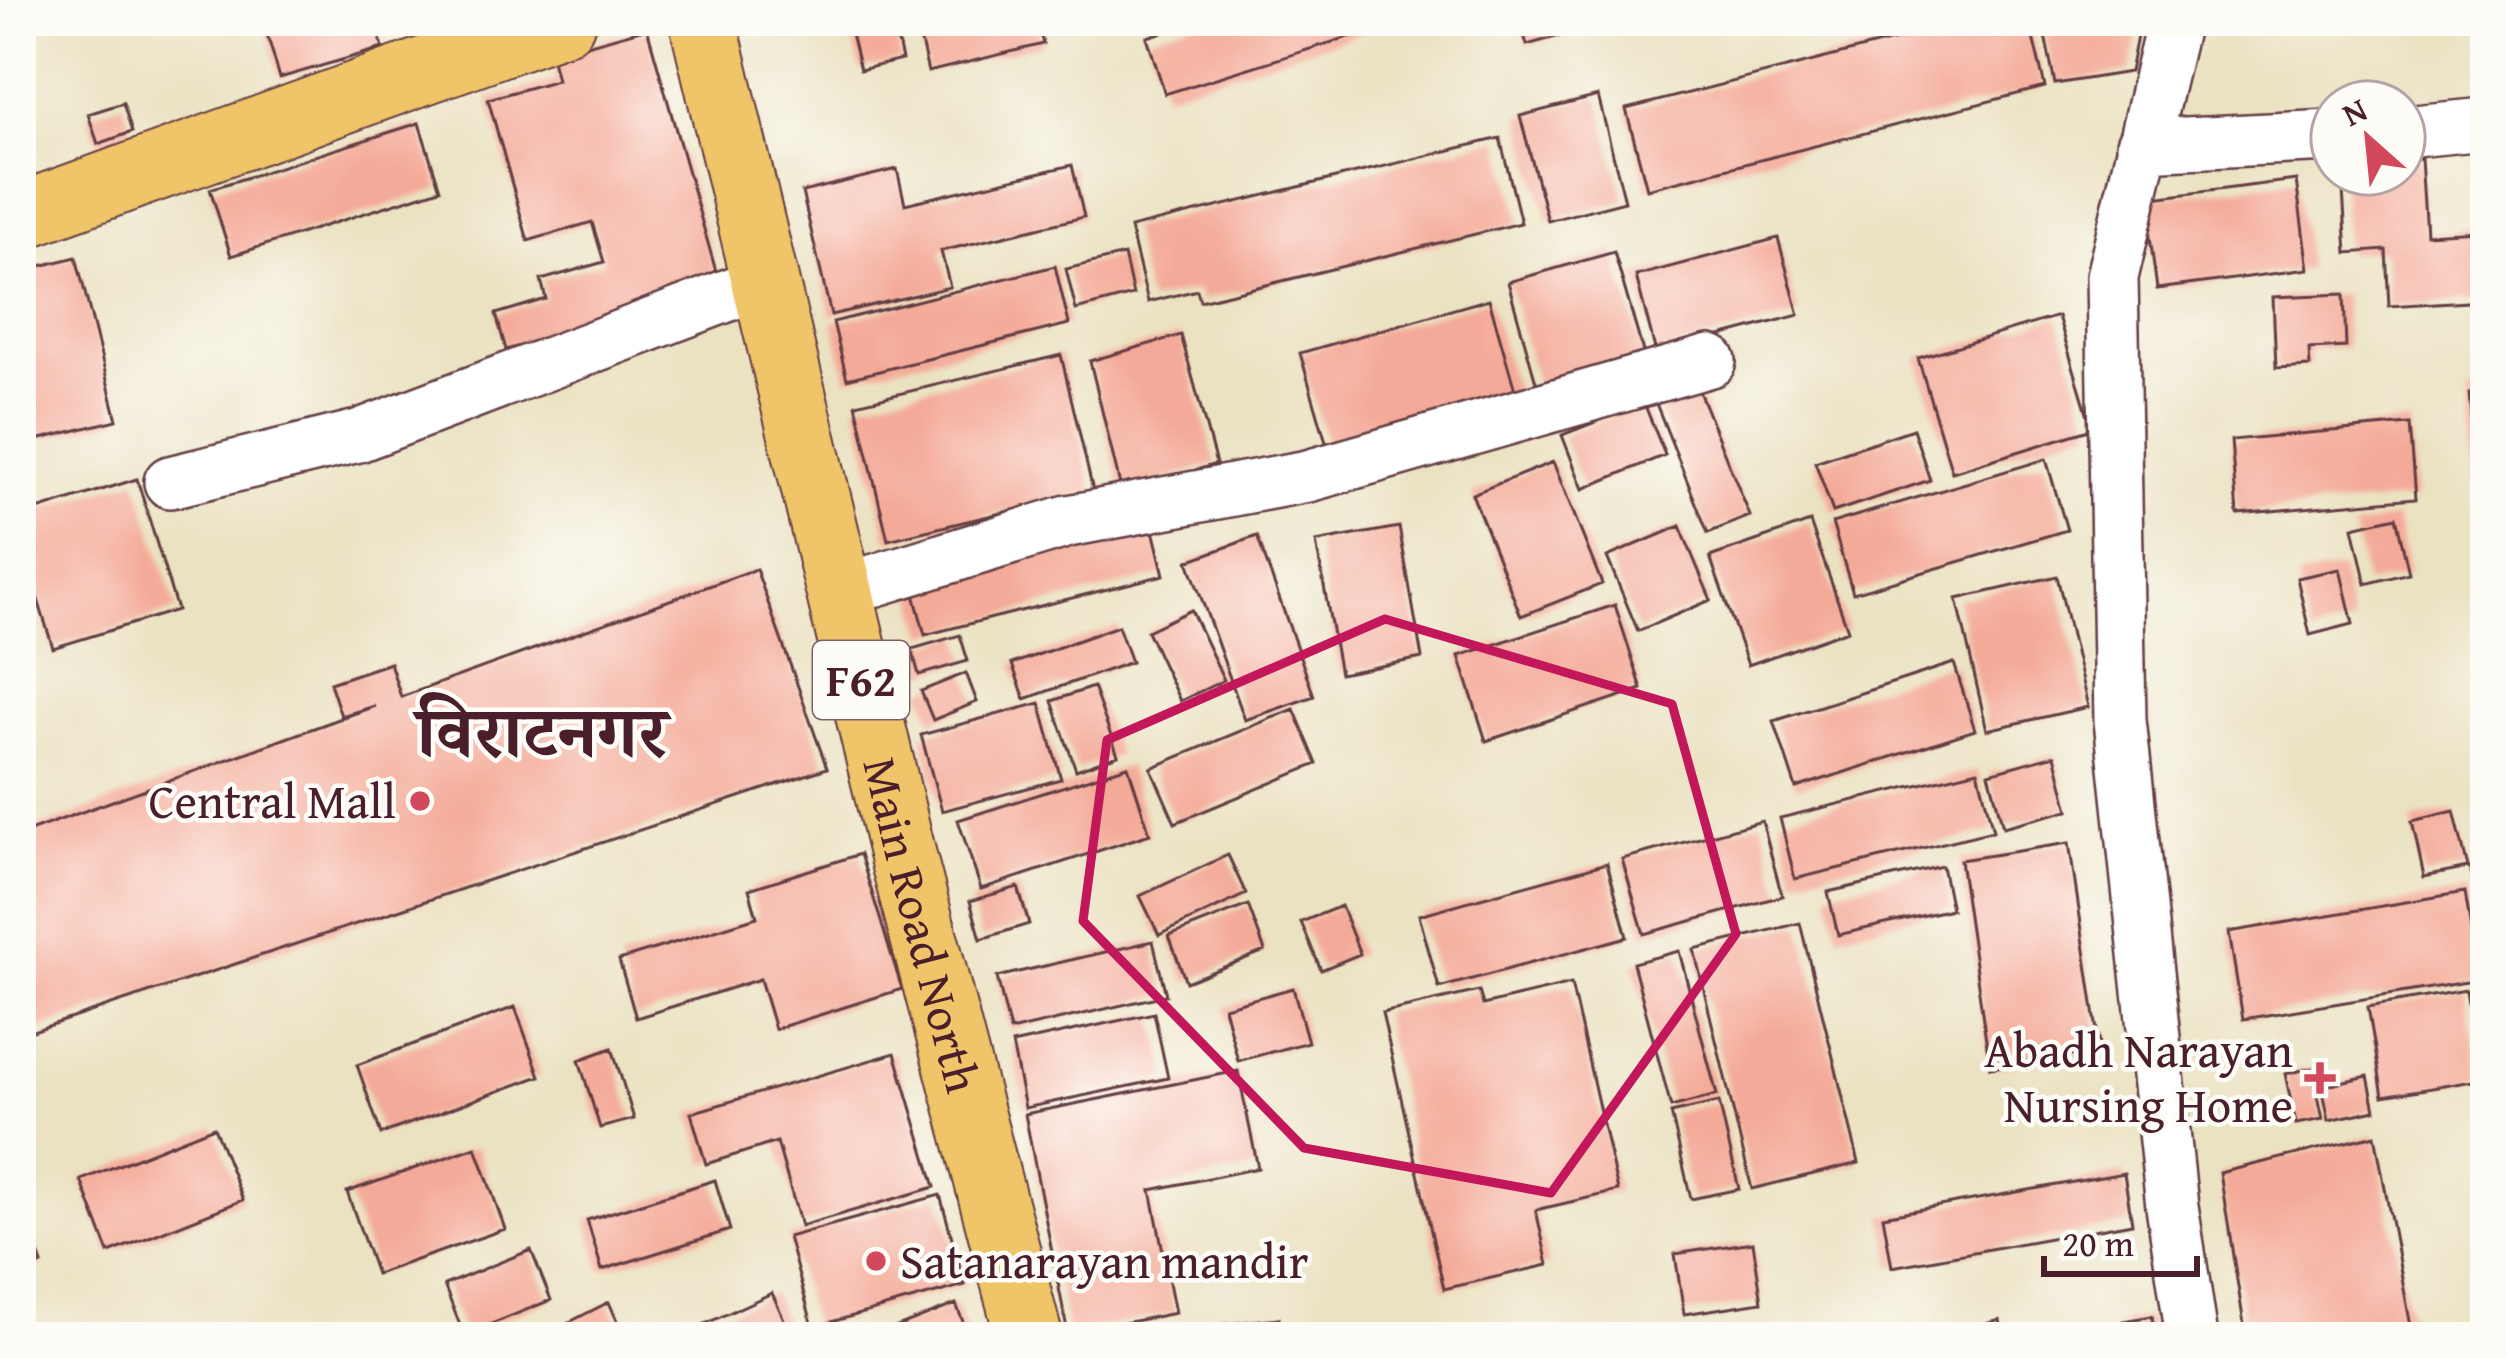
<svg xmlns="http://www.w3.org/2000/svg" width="2506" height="1358" viewBox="0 0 2506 1358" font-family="'Gentium Book Plus','Noto Serif Devanagari',serif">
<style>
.building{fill:#f4aa99}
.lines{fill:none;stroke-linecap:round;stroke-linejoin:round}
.minor-casing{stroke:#623c42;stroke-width:56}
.primary-casing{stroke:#623c42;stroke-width:70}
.minor{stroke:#fff;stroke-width:51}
.primary{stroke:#f0c469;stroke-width:66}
.marked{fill:none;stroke:#c2185b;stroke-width:9;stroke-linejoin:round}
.poi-dot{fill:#d1495b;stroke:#fdfcf7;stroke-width:4.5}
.labels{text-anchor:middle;stroke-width:9;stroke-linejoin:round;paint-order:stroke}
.shield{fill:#fdfcf7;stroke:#806168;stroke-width:3}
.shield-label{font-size:45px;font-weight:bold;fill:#4a1f2b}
.poi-label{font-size:48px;fill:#4a1f2b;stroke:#fdfcf7;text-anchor:end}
.street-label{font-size:48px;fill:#4a1f2b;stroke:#fdfcf7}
.town-label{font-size:72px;font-weight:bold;fill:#4a1f2b;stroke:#fdfcf7}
</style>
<rect width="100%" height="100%" fill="#fdfcf7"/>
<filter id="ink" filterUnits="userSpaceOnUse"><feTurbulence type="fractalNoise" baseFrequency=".00833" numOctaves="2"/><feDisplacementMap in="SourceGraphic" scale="24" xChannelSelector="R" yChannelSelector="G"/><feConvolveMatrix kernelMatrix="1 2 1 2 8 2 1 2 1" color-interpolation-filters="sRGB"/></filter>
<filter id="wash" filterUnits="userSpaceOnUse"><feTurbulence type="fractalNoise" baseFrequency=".004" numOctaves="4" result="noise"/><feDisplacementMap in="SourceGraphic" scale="48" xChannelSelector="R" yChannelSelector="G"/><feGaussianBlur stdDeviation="2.7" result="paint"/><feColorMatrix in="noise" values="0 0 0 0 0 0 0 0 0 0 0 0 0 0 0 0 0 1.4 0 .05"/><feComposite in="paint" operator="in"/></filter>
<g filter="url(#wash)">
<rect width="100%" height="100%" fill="#ebe2c2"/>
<g id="blocks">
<path class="building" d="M263 21H375L383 48 280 78Z
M848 21H893L902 60 860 70Z
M916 21H1037L1043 44 928 72Z
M1200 21H1396L1397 22 1165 94 1147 37Z
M1520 21H1610V22L1527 45Z
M1970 21H2029L2045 87 1647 189 1626 109Z
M2042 21H2140L2130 72 2055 84Z
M647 28 721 289 506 350 496 314 546 299 541 280 604 262 592 222 528 241 488 99 557 80 551 55Z
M1598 96 1625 201 1548 221 1520 116Z
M123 103 132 132 98 144 88 114Z
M419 123 440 189 231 256 210 189Z
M1500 138 1521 223 1200 301 1197 290 1148 302 1130 228Z
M2421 159 2426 234 2479 231 2483 300 2389 306 2386 250 2347 253 2342 174H2404V160Z
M1072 165 1084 217 941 251 950 287 831 315 802 192 897 169 905 204Z
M2296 180 2308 269 2157 289 2145 199Z
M1778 238 1799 315 1656 353 1636 276Z
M1614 252 1646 362 1539 393 1508 282Z
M1124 255 1133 295 1076 310 1066 269Z
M76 257 117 420 21 444V271Z
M1055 266 1069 324 847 379 833 322Z
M2344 294 2346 347 2309 349 2310 366 2276 368 2273 297Z
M1489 299 1516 394 1328 449 1300 353Z
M2058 316 2092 429 1952 472 1918 358Z
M1181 335 1216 464 1122 493 1090 361Z
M1061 355 1093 491 888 540 856 404Z
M1696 384 1750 516 1708 533 1655 401Z
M2485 391V484L2477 485 2469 393Z
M1644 403 1665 455 1583 489 1562 435Z
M2410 424 2416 498 2237 514 2231 440Z
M1913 429 1930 480 1833 512 1815 462Z
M2046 459 2067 530 1853 593 1832 523Z
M1553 462 1602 584 1521 616 1472 494Z
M137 479 177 610 53 648 21 545V515Z
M2396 517 2409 573 2366 584 2353 527Z
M1151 522 1164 575 925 635 911 583Z
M1810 522 1848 630 1748 665 1710 557Z
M1680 526 1711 600 1638 631 1607 557Z
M1399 527 1422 658 1340 674 1316 542Z
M1257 536 1314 696 1245 720 1188 561Z
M756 569 827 768 21 1035V834L375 706 341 716 330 683 390 663 401 697Z
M2340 569 2353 624 2310 635 2297 578Z
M2057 576 2088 707 1987 730 1957 599Z
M1615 605 1642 689 1486 741 1459 656Z
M1191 610 1224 680 1180 701 1147 631Z
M1118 626 1131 662 1025 699 1012 664Z
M960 635 968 661 919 675 912 649Z
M1954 663 1975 730 1796 788 1774 721Z
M966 673 977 702 933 720 921 691Z
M1093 687 1118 755 1076 770 1052 701Z
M1040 703 1061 779 942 811 921 735Z
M1294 709 1317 764 1175 823 1151 768Z
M2055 755 2069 810 2003 827 1989 773Z
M1128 766 1150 834 981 889 958 820Z
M1978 770 1993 831 1795 879 1780 818Z
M2454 811 2468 868 2424 877 2412 821Z
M1762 821 1782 896 1644 934 1622 859Z
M2069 843 2100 1051 1990 1068 1960 860Z
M860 854 902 989 775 1029 760 979 636 1018 619 960 757 917 749 889Z
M1228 855 1246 894 1159 935 1140 896Z
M1607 863 1627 937 1439 988 1419 915Z
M1942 866 1951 909 1838 935 1828 892Z
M2485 867V921L2479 922 2470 869Z
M1018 887 1029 924 981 939 970 901Z
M2465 892 2479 980 2243 1019 2229 932Z
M1248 905 1265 951 1186 982 1169 936Z
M1341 906 1360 954 1321 970 1301 922Z
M1800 923 1859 1163 1752 1189 1694 949Z
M1153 941 1166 995 1010 1031 997 977Z
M1679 951 1717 1095 1671 1107 1633 963Z
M1571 984 1618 1191 1536 1210 1548 1265 1444 1289 1382 1013 1479 991 1483 1005Z
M1293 988 1308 1042 1238 1061 1224 1007Z
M2466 990 2480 1080 2383 1096 2368 1007Z
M515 1007 540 1076 381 1134 357 1065Z
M1154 1013 1168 1078 1025 1108 1012 1044Z
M612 1048 634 1119 600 1128 579 1060Z
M895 1053 935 1187 801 1226 777 1142 706 1164 691 1113Z
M2312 1068 2323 1119 2296 1124 2285 1074Z
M1238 1071 1258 1168 1151 1190 1175 1313 1068 1334 1025 1114Z
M2368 1076 2375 1110 2329 1120 2322 1086Z
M1719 1102 1739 1189 1691 1199 1671 1113Z
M214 1127 243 1200 109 1253 81 1180Z
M2375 1135 2413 1337H2246L2220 1173Z
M476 1147 505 1229 376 1274 347 1192Z
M2124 1173 2132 1223 1892 1267 1883 1216Z
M715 1180 730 1230 602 1270 587 1220Z
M940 1195 965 1285 813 1327 788 1237Z
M21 1205 42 1264 21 1272Z
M1753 1242 1762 1302 1684 1314 1675 1254Z
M531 1250 551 1300 464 1335 444 1285Z
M772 1293 792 1337H677Z
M609 1302 624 1337H540Z
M956 1304 969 1337H872Z
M2152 1316 2156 1337H2126L2123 1321Z
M1279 1318 1281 1337H1135V1334Z
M2000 1320 2004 1337H1942V1336Z"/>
</g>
</g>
<g filter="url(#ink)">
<use href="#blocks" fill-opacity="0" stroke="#623c42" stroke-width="3"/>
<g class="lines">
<g class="minor-casing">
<path id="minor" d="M2173 21 2112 277 2120 720 2172 1206 2192 1337
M2404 132 2485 124
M2142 145 2332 136
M170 482 358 436 763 282
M840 591 1068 521 1308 476 1710 361"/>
</g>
<g class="primary-casing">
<g id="primary">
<path id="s1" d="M703 21 905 865 1029 1337"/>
<path d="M21 216 562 21"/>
</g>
</g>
<use href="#minor" class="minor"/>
<use href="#primary" class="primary"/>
</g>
</g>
<path class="marked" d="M1385 619 1672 704 1736 934 1551 1193 1304 1148 1083 921 1107 740Z"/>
<g class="poi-dot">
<circle cx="420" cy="801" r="12"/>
<path d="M2314 1060h12v12h12v12h-12v12h-12v-12h-12v-12h12z"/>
<circle cx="876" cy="1261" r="12"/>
</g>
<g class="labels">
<rect class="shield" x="813" y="641" width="96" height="78" rx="9"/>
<g class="shield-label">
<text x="861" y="696">F62</text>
</g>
<g class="poi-label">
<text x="396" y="818">Central Mall</text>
<text x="2293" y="1067">Abadh Narayan<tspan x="2293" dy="55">Nursing Home</tspan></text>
<text x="900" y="1278" text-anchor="start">Satanarayan mandir</text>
</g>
<g class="street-label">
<text dy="17" stroke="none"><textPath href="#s1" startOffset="930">Main Road North</textPath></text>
</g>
<g class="town-label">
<text x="542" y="757">विराटनगर</text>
</g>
</g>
<rect width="2506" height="1358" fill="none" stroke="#fdfcf7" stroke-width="72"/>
<g transform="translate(2368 138) rotate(333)"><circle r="57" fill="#fdfcf7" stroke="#b5a4a5" stroke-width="3"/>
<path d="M0-9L21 45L0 30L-21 45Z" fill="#d1495b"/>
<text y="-18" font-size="33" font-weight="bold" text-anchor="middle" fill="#4a1f2b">N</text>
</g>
<path d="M2044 1256v18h153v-18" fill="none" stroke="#4a1f2b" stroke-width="6"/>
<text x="2062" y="1256" font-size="36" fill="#4a1f2b" stroke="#fdfcf7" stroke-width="9" paint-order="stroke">20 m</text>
</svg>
